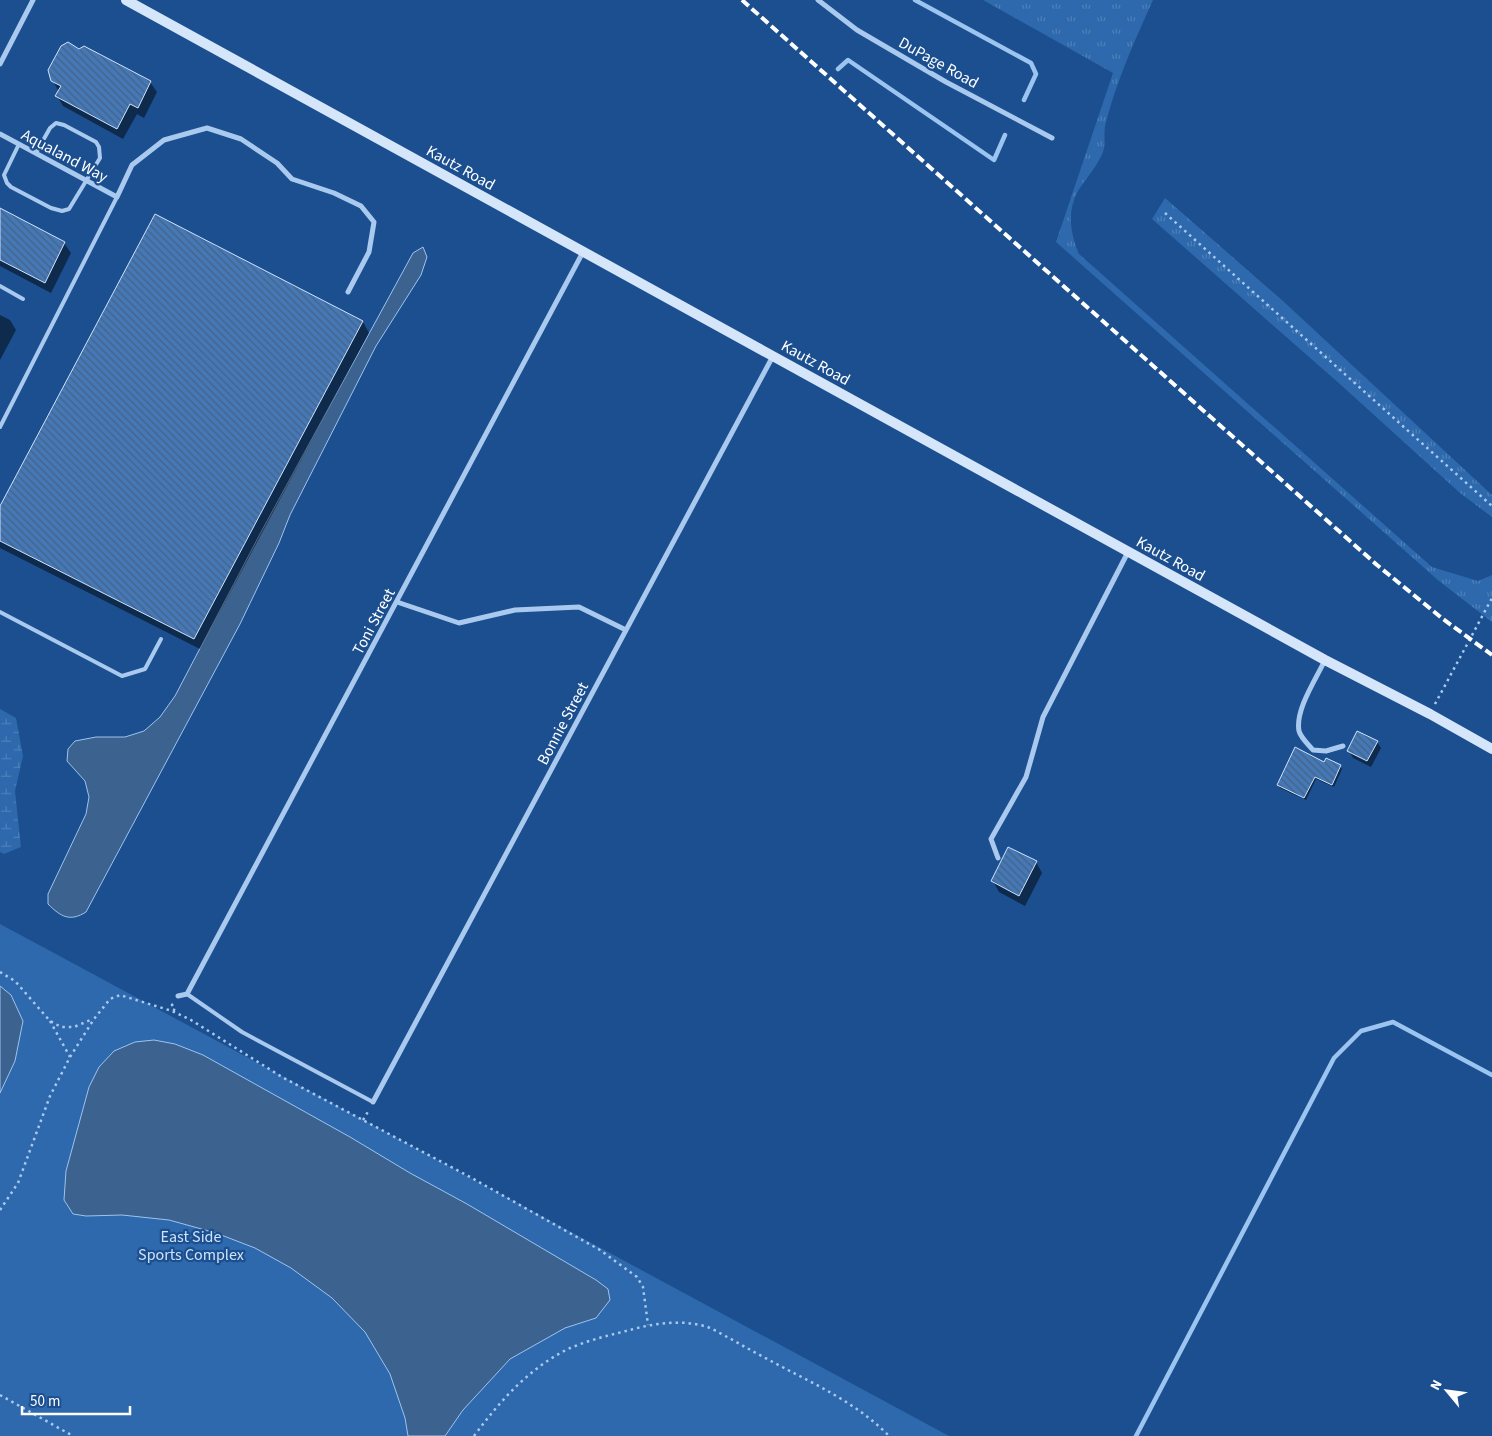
<svg xmlns="http://www.w3.org/2000/svg" width="1492" height="1436" viewBox="0 0 1492 1436" font-family="'Source Sans 3',sans-serif">
<style>
.grass{fill:url(#grass-tufts)}
.wetland{fill:url(#wetland-marsh)}
.park{fill:#2e69ad}
.water{fill:#3c6290;stroke:#9cc4f0}
.shadow{fill:#0007}
.lines{fill:none;stroke-linecap:round;stroke-linejoin:round}
.stream{stroke:#9cc4f0;stroke-width:4.5}
.building{fill:url(#building-back-hatch);stroke:#cfe3fa}
.path{stroke:#a9c9ee;stroke-width:2.5;stroke-dasharray:2.5 4;stroke-linecap:butt}
.lane{stroke:#a9c9ee;stroke-width:4}
.street{stroke:#a9c9ee;stroke-width:5}
.secondary{stroke:#d6e6fa;stroke-width:10}
.rail{stroke:#fff;stroke-width:4;stroke-dasharray:9 4;stroke-linecap:butt}
.labels{text-anchor:middle;stroke-width:4.5;stroke-linejoin:round;paint-order:stroke}
.street-label{font-size:16px;fill:#fff;stroke:#1b4f8f}
.park-label{font-size:16px;fill:#cfe3fa;stroke:#1b4f8f}
</style>
<defs>
<pattern id="grass-tufts" width="24" height="20" patternUnits="userSpaceOnUse" patternTransform="scale(1.25)"><rect width="24" height="20" fill="#2e69ad"/><path d="M3 7l-1-3M5 7V3M7 7l1-3M15 17l-1-3M17 17v-4M19 17l1-3" fill="none" stroke="#4d80b9"/></pattern>
<pattern id="wetland-marsh" width="20" height="14" patternUnits="userSpaceOnUse" patternTransform="scale(1.25)"><rect width="20" height="14" fill="#2e69ad"/><path d="M1 5h8M5 5V1M11 12h8M15 12V8" fill="none" stroke="#4d80b9"/></pattern>
<pattern id="building-back-hatch" width="6" height="6" patternUnits="userSpaceOnUse" patternTransform="scale(1.25)"><rect width="6" height="6" fill="#4478b7"/><path d="M-1 5l2 2M0 0l6 6M5-1l2 2" fill="none" stroke="#486282"/></pattern>
</defs>
<rect width="100%" height="100%" fill="#1b4f8f"/>
<path class="grass" d="M983 0H1153C1135 40 1117 80 1106 122 1103 131 1106 145 1103 152 1097 167 1086 178 1078 191 1067 211 1070 233 1079 254L1432 567 1478 581 1492 575V622L1439 581 1056 242 1113 73Z
M1165 198 1283 301 1492 495V517L1460 493 1341 385 1152 219Z"/>
<path class="wetland" d="M0 709 16 718 23 756 15 791 21 847 4 854 0 852Z"/>
<path class="park" d="M0 924 67 960 949 1436H0Z"/>
<path class="water" d="M423 247 427 257 421 275 376 346 290 515 279 543 240 624 86 912C70 922 61 917 48 904V894L86 814 89 797 85 781 67 761 68 749 75 741 96 737H125L144 731 160 717 175 696 261 532 413 253Z
M0 986 11 995 23 1021 15 1061 0 1093Z
M154 1040 175 1044 203 1055 350 1137 410 1173 467 1204 596 1280 608 1289 610 1300 596 1318 565 1328 510 1359 463 1410 445 1436H408L405 1418 390 1374 365 1332 332 1298 291 1268 255 1248 216 1233 169 1220 122 1215 86 1216 73 1214 64 1200 66 1171 89 1087 99 1067 114 1051 135 1042Z"/>
<path class="shadow" d="M79 50 150 82 157 92 144 118 137 114 123 139 63 106 57 96 59 92 53 81Z
M0 209 64 243 71 253 51 293 0 266Z
M155 215 363 322 369 333 200 649 0 548V509Z
M0 315 10 320 16 330 0 360Z
M1377 742 1381 748 1371 767 1353 758 1349 751Z
M1325 763 1340 766 1342 769 1334 787 1316 779 1306 800 1280 788 1278 785Z
M1036 862 1042 873 1025 906 999 892 993 881Z"/>
<g class="lines">
<path class="stream" d="M915 0 1031 63 1036 74 1024 100
M838 69 848 60 994 160 1005 135
M1136 1436 1334 1058 1361 1031 1393 1022 1492 1075"/>
</g>
<path class="building" d="M68 42 79 49 84 46 151 81 138 108 130 104 117 129 55 96 61 86 51 81 48 70 61 46Z
M0 208 65 242 45 283 0 260Z
M155 214 363 321 194 639 0 541V506Z
M1357 731 1378 741 1367 761 1347 751Z
M1295 747 1324 762 1326 758 1341 765 1332 785 1315 777 1304 798 1277 785Z
M1008 847 1037 861 1019 896 991 881Z"/>
<g class="lines">
<path class="path" d="M1165 213 1492 506
M1435 704 1492 598
M0 972 15 981 50 1021 61 1027H74L93 1019
M173 1004 172 1005 175 1008 173 1012
M50 1021 70 1057
M363 1120 369 1110
M0 1210 18 1183 50 1096 70 1057 94 1019 110 999 120 995 172 1011 191 1020 282 1077 470 1177 600 1250 637 1277 643 1287 648 1325
M0 1395 73 1436
M474 1436C500 1401 528 1369 568 1349 586 1341 606 1336 626 1331 651 1324 678 1319 704 1326 713 1328 722 1335 731 1339 750 1350 769 1360 788 1370 823 1388 861 1407 889 1436"/>
<path class="lane" d="M19 144 4 175 7 183 11 187 51 208 62 211 69 209 100 158 99 147 96 142 64 125 56 123 50 128 36 153
M0 286 23 299
M0 427 117 197
M0 612 122 676 145 669 161 639
M187 994 242 1032 373 1102"/>
<path class="street" d="M818 0 857 30 946 82 1052 138
M0 64 33 0
M0 134 117 197 132 165 164 140 207 128 241 139 277 163 292 179 334 193 361 206 374 222 369 252 348 292
M397 602 459 623 515 610 579 607 626 630
M1325 660C1316 679 1295 710 1299 731 1301 738 1308 744 1313 750L1326 751 1343 746
M998 858 991 839 1026 777 1043 717 1128 552
M178 996 187 994 583 252
M373 1102 773 356"/>
<path class="secondary" d="M126 0 1325 660 1430 714 1492 749"/>
<path class="rail" d="M742 0 1377 565 1443 619 1492 655"/>
</g>
<g class="labels">
<g class="street-label">
<text transform="translate(939 62) rotate(29)" y="6">DuPage Road</text>
<text transform="translate(65 155) rotate(28)" y="6">Aqualand Way</text>
<text transform="translate(461 167) rotate(29)" y="6">Kautz Road</text>
<text transform="translate(816 362) rotate(29)" y="6">Kautz Road</text>
<text transform="translate(1171 558) rotate(29)" y="6">Kautz Road</text>
<text transform="translate(373 621) rotate(-62)" y="6">Toni Street</text>
<text transform="translate(562 723) rotate(-62)" y="6">Bonnie Street</text>
</g>
<g class="park-label">
<text x="191" y="1242">East Side<tspan x="191" dy="18">Sports Complex</tspan></text>
</g>
</g>
<g transform="translate(1447 1391) rotate(299)" stroke="#1b4f8f" stroke-width="4" paint-order="stroke">
<path d="M0-4L9 19L0 12L-9 19Z" fill="#ffffff"/>
<text y="-8" font-size="14" font-weight="bold" text-anchor="middle" fill="#ffffff">N</text>
</g>
<path d="M22 1406v8h108v-8" fill="none" stroke="#ffffff" stroke-width="2.5"/>
<text x="30" y="1406" font-size="15" fill="#ffffff" stroke="#1b4f8f" stroke-width="4" paint-order="stroke">50 m</text>
</svg>
